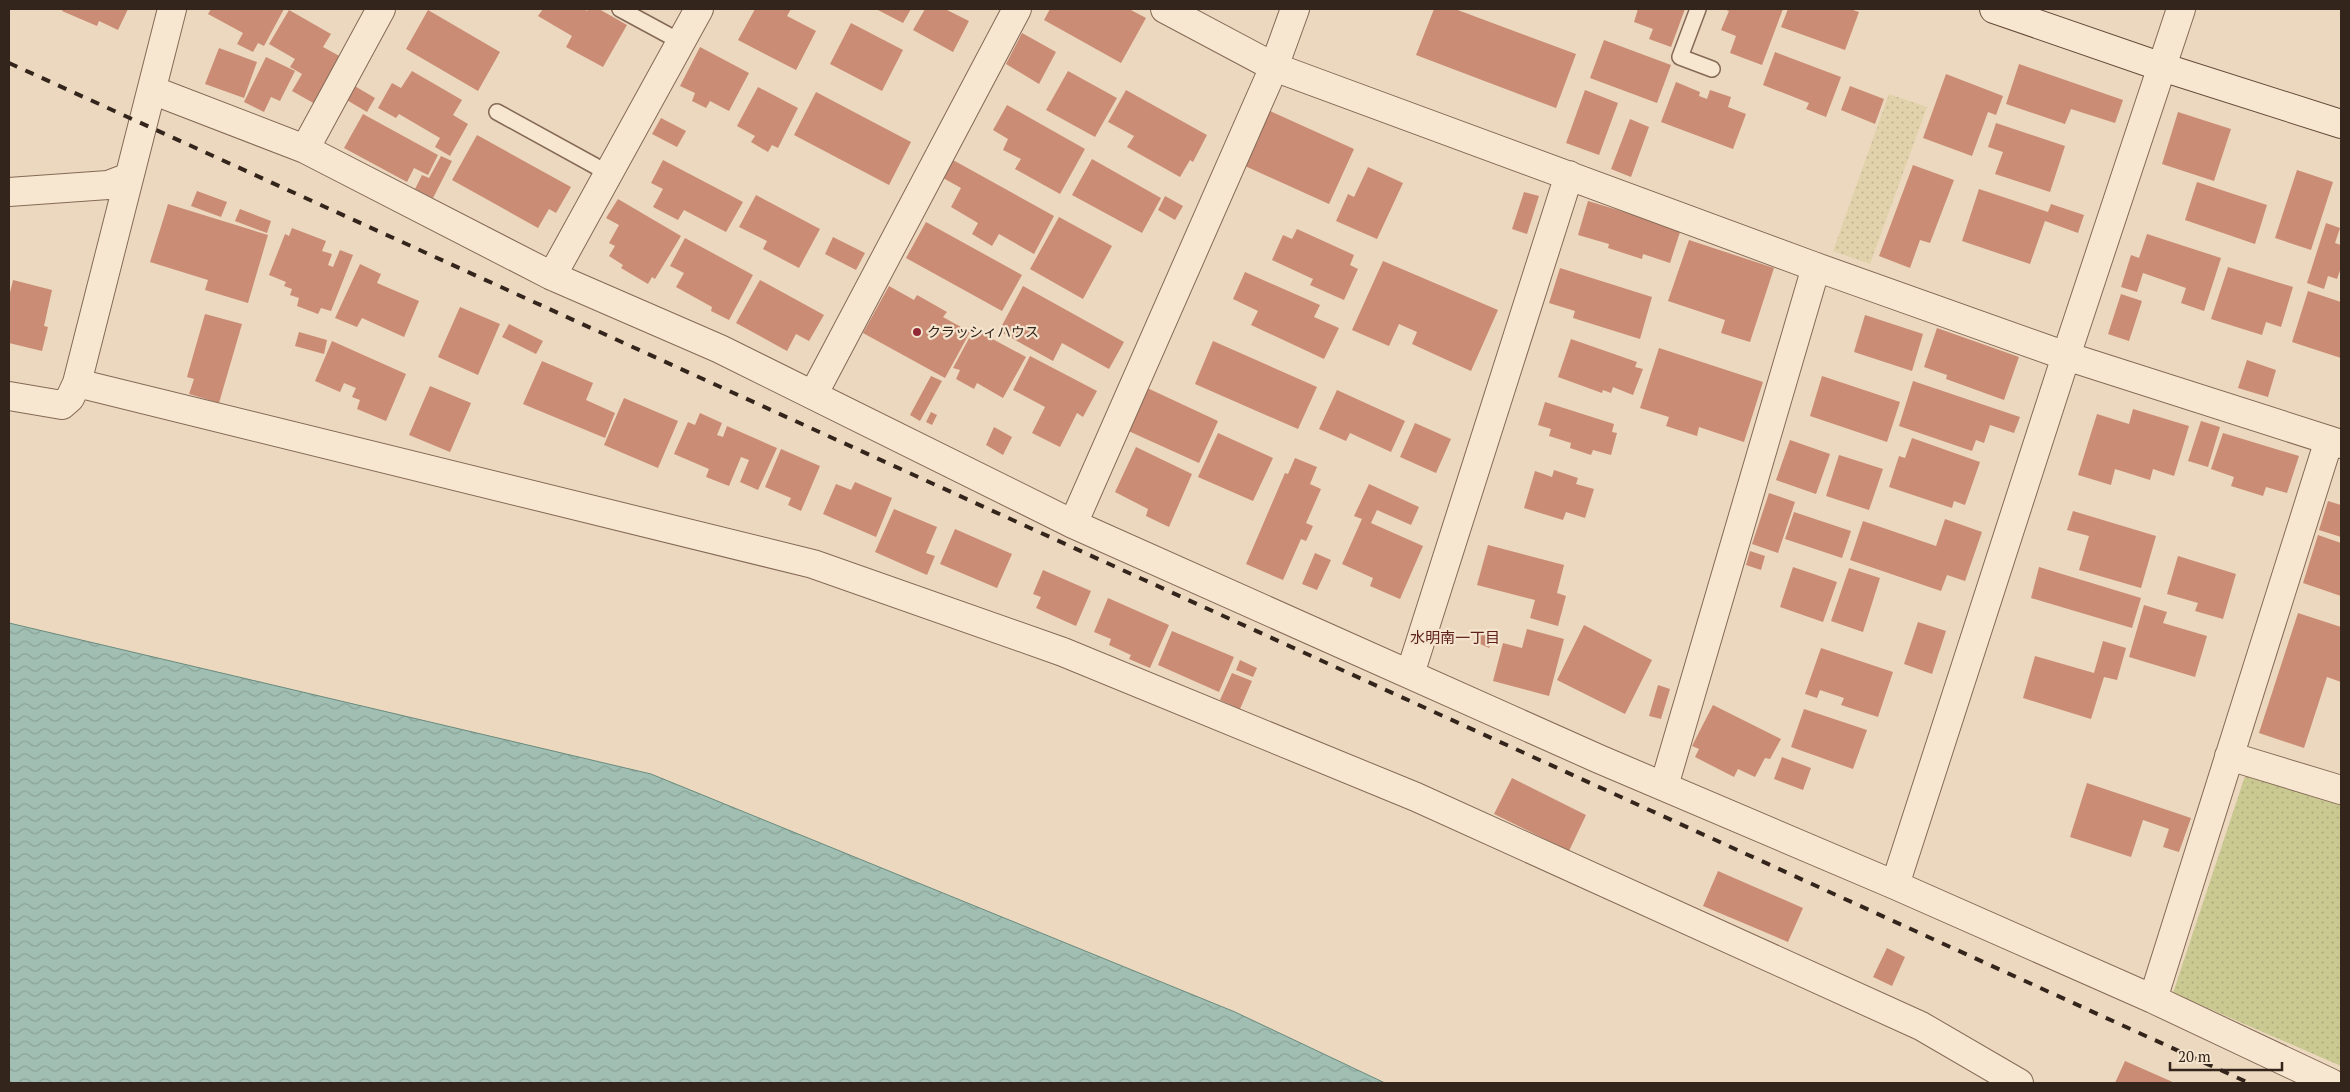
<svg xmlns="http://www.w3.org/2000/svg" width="2350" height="1092" viewBox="0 0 2350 1092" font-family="'PT Serif','Noto Sans JP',serif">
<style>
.farmland{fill:url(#farmland-dots)}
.park{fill:url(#park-dots)}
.water{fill:url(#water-waves);stroke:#698b7e}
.building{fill:#ca8c74}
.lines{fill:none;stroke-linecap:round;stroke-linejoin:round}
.lane-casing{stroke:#846957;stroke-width:18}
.street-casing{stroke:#846957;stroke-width:30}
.secondary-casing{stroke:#654a3b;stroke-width:30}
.lane{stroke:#f8e7d0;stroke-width:15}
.street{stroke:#f8e7d0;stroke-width:28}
.secondary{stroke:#f8e7d0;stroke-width:28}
.rail{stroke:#33241c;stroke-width:4;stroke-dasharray:9 9;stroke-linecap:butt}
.poi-dot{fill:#912937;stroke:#f4e4cd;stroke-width:2}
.labels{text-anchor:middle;stroke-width:4.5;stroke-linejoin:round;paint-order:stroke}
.poi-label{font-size:14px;fill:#33241c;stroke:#f4e4cd;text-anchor:start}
.neighbourhood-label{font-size:15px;fill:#5f211c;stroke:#f4e4cd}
</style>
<defs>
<pattern id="farmland-dots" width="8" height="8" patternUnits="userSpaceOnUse" patternTransform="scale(1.25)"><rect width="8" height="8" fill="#e2d2ab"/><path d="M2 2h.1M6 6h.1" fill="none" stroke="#c2b493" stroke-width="1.8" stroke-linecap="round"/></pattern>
<pattern id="park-dots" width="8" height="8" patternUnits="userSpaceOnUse" patternTransform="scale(1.25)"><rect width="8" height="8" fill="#cac992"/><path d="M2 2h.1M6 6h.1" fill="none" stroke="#aeac7d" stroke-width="1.8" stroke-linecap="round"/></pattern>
<pattern id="water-waves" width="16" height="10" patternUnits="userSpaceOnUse" patternTransform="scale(1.25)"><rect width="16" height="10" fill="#a1beb2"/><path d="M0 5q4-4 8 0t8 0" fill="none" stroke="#8ba398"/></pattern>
</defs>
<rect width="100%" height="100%" fill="#ecd8be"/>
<path class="farmland" d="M1889 94 1927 107 1870 264 1833 251Z"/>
<path class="park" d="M2248 767 2341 800V1066L2173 993Z"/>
<path class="water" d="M9 623 651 774 1235 1012 1385 1083H9Z"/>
<path class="building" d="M63 9H128L118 30 99 21 97 26 62 11Z
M211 9H284L264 46 258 43 253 52 237 44 243 33 208 14Z
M543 9H584L587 11 588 9H599L627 25 603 67 566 47 572 36 538 16Z
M755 9H791L787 16 816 31 796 70 738 40Z
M876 9H911L903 23Z
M925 9H945L969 21 953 52 913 30Z
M1050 9H1129L1146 18 1121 63 1044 20Z
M1434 9H1455L1576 54 1556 108 1416 55Z
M1638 9H1685L1671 47 1649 39 1653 29 1634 22Z
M1723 9H1783L1762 65 1730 53 1736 36 1721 30 1729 11Z
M1788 9H1850L1859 12 1845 50 1781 27Z
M289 10 331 34 323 47 343 58 317 105 292 91 302 74 290 67 295 59 269 44Z
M428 10 500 52 478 91 406 49Z
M851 23 903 50 882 91 830 64Z
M1022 33 1056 52 1039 84 1006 64Z
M1604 40 1671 65 1657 103 1590 78Z
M700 47 749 73 729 111 710 101 706 108 692 101 695 93 680 86Z
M219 48 257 62 244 98 205 84Z
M1775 52 1841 77 1826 117 1806 109 1809 103 1763 85Z
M266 57 295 71 280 101 271 97 264 112 244 102Z
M2019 64 2123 100 2115 123 2071 109 2065 124 2006 104Z
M412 71 462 100 453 115 468 124 450 156 435 147 440 138 399 114 396 118 378 108 392 83 401 88Z
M1068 71 1117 98 1095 137 1046 110Z
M1946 74 2003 96 1996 115 1988 112 1972 156 1923 138Z
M1676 82 1700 92 1699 96 1707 99 1710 90 1731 97 1728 107 1746 114 1733 149 1661 122Z
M353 85 375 98 367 112 345 99Z
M1850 86 1884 99 1875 124 1841 110Z
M758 87 798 108 778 148 772 145 768 152 751 142 755 136 737 126Z
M1126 90 1207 135 1193 162 1190 160 1180 177 1127 147 1134 136 1108 122Z
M1585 90 1618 103 1599 155 1566 143Z
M816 92 911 142 889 185 794 135Z
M1007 105 1085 149 1060 194 1015 169 1021 159 1003 150 1008 139 993 130Z
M1270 111 1354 149 1329 204 1245 166Z
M2178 112 2231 129 2214 181 2162 164Z
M363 114 438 155 428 175 414 168 407 182 344 148Z
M661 118 686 131 677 147 652 134Z
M1630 119 1649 127 1631 177 1611 169Z
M1996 123 2065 146 2050 192 1995 174 2003 152 1988 147Z
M477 135 571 187 556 213 549 209 538 228 452 180Z
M441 156 452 161 433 198 415 189 422 175 429 178Z
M1092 159 1161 198 1142 233 1072 195Z
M663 160 743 202 726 232 684 210 678 220 653 207 663 189 651 183Z
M953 160 1054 216 1034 254 999 234 992 246 972 234 978 223 951 207 961 188 943 178Z
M1913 165 1954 180 1930 243 1920 240 1910 268 1879 256Z
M1368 167 1403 183 1377 239 1336 221 1348 194 1354 197Z
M2297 170 2333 182 2311 250 2275 238Z
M2197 182 2267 205 2255 244 2185 220Z
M1979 189 2048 212 2051 204 2084 215 2078 233 2045 221 2030 264 1962 241Z
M197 191 227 202 221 217 191 206Z
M1524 192 1539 196 1527 234 1512 229Z
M756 195 820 229 799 268 763 249 767 241 739 227Z
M1165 196 1183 206 1175 220 1158 210Z
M618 199 681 236 655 279 652 277 648 284 621 268 623 265 609 256 615 246 609 243 619 225 606 218Z
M1588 201 1681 229 1670 263 1643 254 1642 259 1608 248 1609 244 1578 235Z
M168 204 268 235 248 303 205 290 208 280 150 262Z
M240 209 271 221 267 233 235 221Z
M1059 217 1112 246 1083 299 1030 269Z
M926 222 1022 275 1002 311 906 258Z
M2326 223 2340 228 2335 243 2341 245V268L2337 279 2328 276 2324 289 2307 283Z
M292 228 326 241 322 251 332 254 328 265 333 267 340 250 353 255 331 311 321 308 318 314 297 306 299 298 290 295 292 289 284 286 286 282 269 275 285 234 289 236Z
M1297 229 1354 255 1350 265 1358 269 1344 300 1310 285 1313 279 1272 260 1283 235 1292 239Z
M2147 234 2221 258 2204 311 2181 303 2186 288 2143 273 2137 292 2121 287 2131 255 2139 258Z
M833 237 865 253 856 270 825 254Z
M685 238 753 275 729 320 711 311 712 307 676 287 684 273 670 266Z
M1689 240 1774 268 1750 342 1721 333 1725 320 1668 301Z
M1383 261 1498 310 1471 371 1412 344 1417 332 1399 324 1389 346 1352 330Z
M360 264 381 274 377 283 419 301 404 337 362 318 357 327 335 318Z
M2228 267 2293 287 2281 327 2266 322 2262 335 2211 319Z
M1560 268 1652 297 1640 339 1573 318 1575 311 1549 303Z
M1245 272 1320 305 1314 317 1339 328 1324 359 1251 325 1258 311 1233 299Z
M13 280 52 290 44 326 48 327 42 351 9 343V297Z
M760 280 824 315 809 341 796 334 787 351 736 323Z
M889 286 914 300 917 295 947 312 943 317 970 332 945 378 863 333Z
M1023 286 1124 342 1109 369 1062 343 1053 361 999 331Z
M2308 291 2341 302V358L2292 342Z
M2121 294 2142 301 2129 341 2108 334Z
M460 307 500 324 478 375 438 357Z
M205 314 242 324 219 403 189 394 194 379 187 377Z
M1865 315 1923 334 1912 371 1854 352Z
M509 324 543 341 536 354 502 337Z
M1937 328 2019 357 2004 400 1946 379 1947 375 1924 367Z
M974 329 1026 357 1003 398 977 383 974 389 956 379 960 370 953 368Z
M299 332 327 340 324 354 295 346Z
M1571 339 1637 362 1635 367 1643 369 1633 395 1613 387 1611 393 1603 390 1602 393 1558 377Z
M332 341 406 374 386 421 357 409 360 400 352 397 356 388 344 383 340 392 315 381Z
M1213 341 1317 387 1298 429 1195 384Z
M1659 348 1763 382 1744 442 1699 427 1697 436 1666 426 1669 417 1640 408Z
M1030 356 1097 391 1083 417 1077 413 1060 447 1032 433 1045 407 1013 390Z
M2247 360 2276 370 2268 397 2238 388Z
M542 361 593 383 586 400 615 413 605 438 523 404Z
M931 376 942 381 920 421 910 415Z
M1822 376 1900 402 1887 442 1810 416Z
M1913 381 2020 417 2014 433 1990 425 1984 443 1976 440 1972 451 1899 426Z
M430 386 471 403 450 452 409 435Z
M1143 386 1218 421 1199 463 1124 429Z
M1337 390 1405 421 1391 452 1350 433 1346 441 1319 429Z
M624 398 678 421 658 468 604 445Z
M1545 402 1614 424 1612 432 1617 433 1611 455 1593 450 1591 455 1570 448 1571 443 1549 436 1551 429 1538 425Z
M2133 409 2189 426 2174 476 2153 469 2150 480 2115 469 2111 485 2078 475 2097 414 2129 424Z
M931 412 937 415 932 425 926 422Z
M700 413 722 423 717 435 723 437 727 426 777 448 758 490 740 482 749 460 741 457 729 486 706 477 709 469 674 454 688 422 695 425Z
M2201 421 2220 427 2208 467 2188 461Z
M1415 423 1451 439 1436 473 1400 457Z
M994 427 1012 437 1003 455 986 445Z
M1218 433 1273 458 1253 501 1198 477Z
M2223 433 2299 456 2287 493 2266 487 2263 496 2231 486 2234 477 2211 469Z
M1912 438 1980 462 1965 505 1954 501 1952 508 1889 487 1899 456 1905 458Z
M1790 440 1830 454 1816 494 1776 480Z
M1136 447 1192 474 1169 527 1146 516 1148 509 1115 492Z
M781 449 820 466 801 511 788 505 791 498 765 487Z
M1839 455 1883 469 1869 510 1826 496Z
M1295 458 1317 467 1310 484 1321 489 1306 523 1313 526 1306 541 1301 539 1283 580 1246 564 1285 473 1288 474Z
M1554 470 1578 478 1576 484 1594 489 1585 518 1566 512 1563 520 1524 508 1535 471 1552 477Z
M855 482 892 498 876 537 823 514 836 484 851 490Z
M1369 484 1419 507 1411 525 1377 510 1371 523 1423 546 1400 599 1370 586 1373 578 1342 564 1362 519 1354 516Z
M1769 493 1795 502 1778 553 1752 544Z
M2328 501 2341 505V537L2319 530Z
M894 509 937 527 926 553 935 556 927 575 875 552Z
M2073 511 2156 536 2141 588 2079 570 2089 536 2067 530Z
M1794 512 1851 531 1842 558 1785 539Z
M1945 519 1982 532 1965 581 1947 575 1941 591 1850 560 1863 521 1936 546Z
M955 529 1012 554 997 588 940 564Z
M2318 535 2341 543V596L2303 583Z
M1488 545 1564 565 1557 593 1566 596 1558 626 1530 618 1535 600 1477 585Z
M1750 551 1765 556 1761 570 1746 565Z
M1315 553 1331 560 1317 590 1302 584Z
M2178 556 2236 574 2223 619 2195 611 2198 603 2167 594Z
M1793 567 1837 582 1823 622 1780 607Z
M2039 567 2141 598 2132 628 2031 598Z
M1849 568 1880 578 1863 632 1831 621Z
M1043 570 1091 591 1076 626 1036 608 1041 597 1033 594Z
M1108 598 1169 625 1150 668 1129 659 1131 655 1109 645 1111 639 1094 632Z
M2144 605 2167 612 2163 623 2207 636 2195 677 2129 657Z
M2298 613 2341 627V682L2327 677 2304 748 2259 733Z
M1918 622 1946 631 1932 674 1904 664Z
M1584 625 1652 660 1625 714 1557 680Z
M1527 629 1564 639 1549 696 1493 681 1503 643 1522 648Z
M1172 631 1234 657 1219 692 1158 665Z
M1480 633 1493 638 1489 648 1476 642Z
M2103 641 2126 648 2117 680 2104 677 2091 719 2023 698 2035 656 2094 673Z
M1821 648 1893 672 1878 717 1841 705 1844 698 1820 690 1817 698 1805 694Z
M1240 660 1257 668 1253 677 1236 670Z
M1232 673 1252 681 1240 709 1220 700Z
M1658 685 1670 689 1661 719 1649 716Z
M1713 705 1781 739 1770 759 1765 758 1755 777 1738 769 1734 777 1695 757 1699 749 1692 746Z
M1804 709 1867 730 1853 769 1791 747Z
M1782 757 1811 768 1803 790 1774 779Z
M1512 778 1586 815 1569 851 1494 814Z
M2087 783 2191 818 2179 852 2163 847 2169 829 2143 820 2131 857 2070 837Z
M1718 871 1803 908 1788 942 1703 906Z
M1887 948 1905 957 1892 986 1873 977Z
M2125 1061 2175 1083H2115Z"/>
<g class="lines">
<g class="lane-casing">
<path id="lane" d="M620 9 681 42
M1698 9 1680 57 1712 69
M497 112 608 173"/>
</g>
<g class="street-casing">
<path id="street" d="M1165 9 1274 67 1816 267 2066 356 2341 444
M152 90 305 149 552 276 720 349 1073 524 1599 759 1895 885 2153 999 2331 1083
M305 149 381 9
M9 192 108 185 129 177
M552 276 699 9
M77 383 813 564 1063 652 1416 797 1921 1026 2019 1083
M813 395 1017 9
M9 396 62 405 70 398 77 383 172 9
M1073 524 1274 67 1295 9
M1410 674 1569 175
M2229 756 2341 790
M1664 786 1816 267
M1895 885 2066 356 2181 9
M2153 999 2329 440"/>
</g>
<g class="secondary-casing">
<path id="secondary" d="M1994 9 2162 67 2341 124"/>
</g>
<use href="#lane" class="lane"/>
<use href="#street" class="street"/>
<use href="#secondary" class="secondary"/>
<path class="rail" d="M9 63 2249 1083"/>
</g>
<circle class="poi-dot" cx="917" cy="332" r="5"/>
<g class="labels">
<g class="poi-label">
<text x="927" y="337">クラッシィハウス</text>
</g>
<g class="neighbourhood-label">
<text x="1455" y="643">水明南一丁目</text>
</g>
</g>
<rect width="2350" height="1092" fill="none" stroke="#33241c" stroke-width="20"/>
<path d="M2170 1062v8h112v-8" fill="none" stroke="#33241c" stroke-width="2.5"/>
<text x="2178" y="1062" font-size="15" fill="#33241c" stroke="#f4e4cd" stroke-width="4" paint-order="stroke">20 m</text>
</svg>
